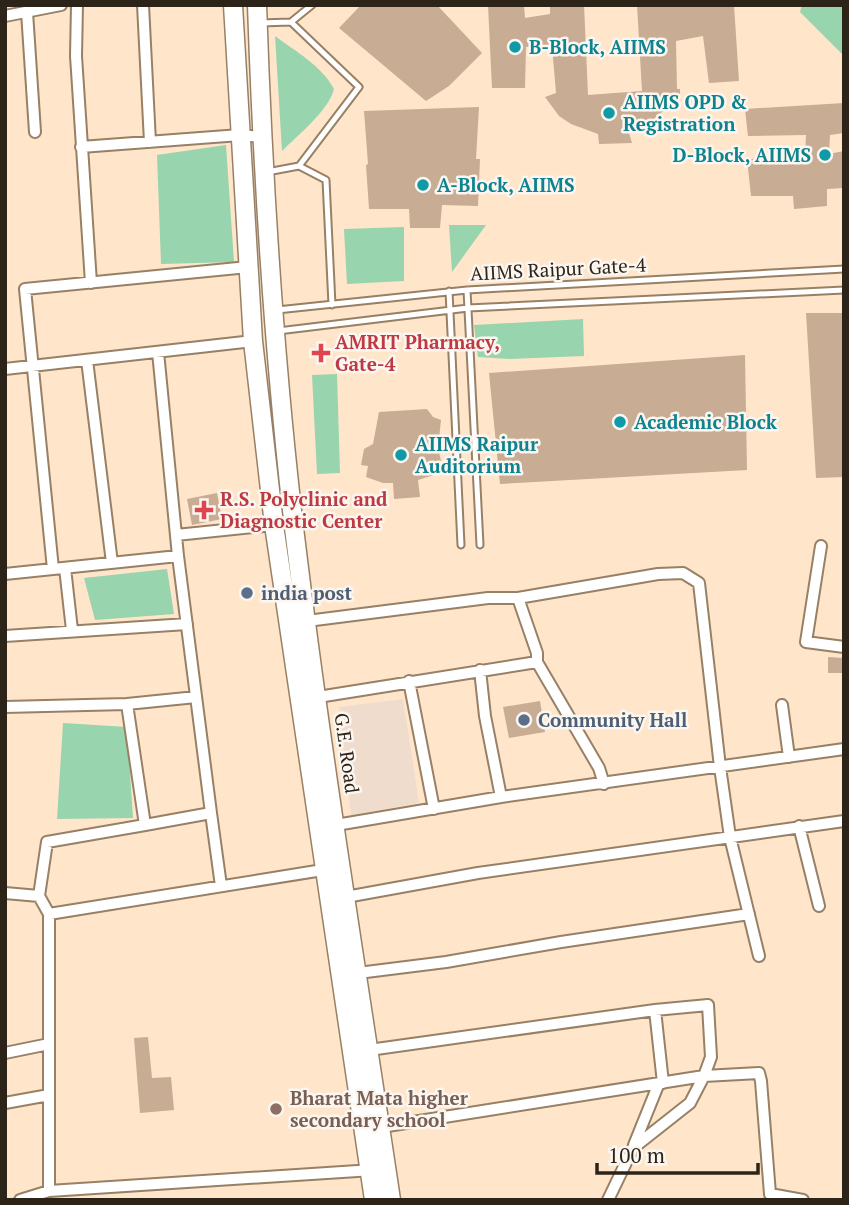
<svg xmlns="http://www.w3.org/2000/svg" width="849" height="1205" viewBox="0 0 849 1205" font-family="'PT Serif',serif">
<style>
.commercial{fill:#efdccc}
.green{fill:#98d4ad}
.building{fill:#c8ac94}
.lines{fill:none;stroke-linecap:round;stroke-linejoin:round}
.service-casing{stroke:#978066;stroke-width:9}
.minor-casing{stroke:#978066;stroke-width:14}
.primary-casing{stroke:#978066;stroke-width:21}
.service{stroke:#fff;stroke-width:5}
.minor{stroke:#fff;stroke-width:10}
.primary{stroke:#fff;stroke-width:18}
.culture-dot{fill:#0f9aa8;stroke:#fbf6f0;stroke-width:2.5}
.health-dot{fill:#e0444e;stroke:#fbf6f0;stroke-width:2.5}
.service-dot{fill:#5c6f8a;stroke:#fbf6f0;stroke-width:2.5}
.education-dot{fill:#8d6e63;stroke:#fbf6f0;stroke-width:2.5}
.labels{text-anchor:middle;stroke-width:5;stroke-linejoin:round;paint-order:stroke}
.culture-label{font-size:19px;font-weight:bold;fill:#0d838f;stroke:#fbf6f0;text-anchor:start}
.street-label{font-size:19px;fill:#2d2419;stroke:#fbf6f0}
.health-label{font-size:19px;font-weight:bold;fill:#be3a42;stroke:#fbf6f0;text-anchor:start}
.service-label{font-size:19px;font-weight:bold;fill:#4e5e75;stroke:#fbf6f0;text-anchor:start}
.education-label{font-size:19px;font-weight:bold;fill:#785e54;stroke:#fbf6f0;text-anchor:start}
</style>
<rect width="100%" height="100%" fill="#ffe5c9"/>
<path class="commercial" d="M403 699 419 803 351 815 339 707Z"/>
<path class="green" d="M802 5H844V56L800 12Z
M275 36C295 51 322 66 334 89 329 110 298 135 282 151Z
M226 145 234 262 161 264 157 155Z
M449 225H486L452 272Z
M404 227V281L347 284 344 229Z
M583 319 584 356 509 359 478 357 474 325Z
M337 374 340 473 317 474 312 375Z
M167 569 174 614 95 620 84 578Z
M63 723 127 727 133 818 57 819Z"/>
<path class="building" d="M361 5H437L482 53 449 86 426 101 339 28Z
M488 5H524L525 18 550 14V5H584L588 95 642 91 637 5H734L739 81 709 83 703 36 676 41 677 89H680V97L655 118 629 133 632 143 599 144 598 134 571 124 559 116 545 97 556 93 552 46 526 47 525 88H492Z
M844 103V133L830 135 829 154 844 151V188L827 189V206L794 209 793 196H751L747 159 805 157 806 135 748 136 745 109Z
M479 107 476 159H480L478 206 442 205 440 228H410L409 209H369L366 165 368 164 364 111Z
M806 313H844V477L816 478Z
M745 355 747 470 500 484 489 373Z
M427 409 433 417 441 420 438 448 441 461 435 465 437 474 418 480 420 497 394 499 393 483H383L366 477 368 466 361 465 364 449 373 444 379 412Z
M217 493 222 519 192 525 187 499Z
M828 657 844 658V673H828Z
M540 701 545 732 509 738 503 707Z
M148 1037 152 1078 171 1077 174 1110 140 1113 134 1038Z"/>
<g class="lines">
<g class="service-casing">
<path id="service" d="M291 22 312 5
M260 23 291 22 359 87 299 166 267 172
M299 166 326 180 332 305
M467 290 480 545
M449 291 461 545
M277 310 467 290 844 269
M278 331 468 308 844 290"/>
</g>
<g class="minor-casing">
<path id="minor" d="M77 5 76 56 91 283
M143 5 150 142
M27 12 35 132
M5 16 61 5
M81 147 240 135 262 137
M158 352 178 556 211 813
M87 360 112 563
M5 369 253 341
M176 535 274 525
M821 546 806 642 844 647
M65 568 72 630
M53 569 25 289 248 267
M5 574 178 556
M518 598 537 653V662L599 768 604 784
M307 621 488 598H518L658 574 683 573 699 583 720 767 730 837 759 956
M5 636 187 624
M480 670 485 716 501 797
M409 681 434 809
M318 697 537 662
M127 704 196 697
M782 705 789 757
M5 707 127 704 145 825 211 813 221 886
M336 825 501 797 844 749
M799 826 819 906
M5 893 39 896
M346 897 478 873 844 821
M49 914 329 869
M358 973 446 962 561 942 749 914
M655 1010 663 1083
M49 1044V914L39 896 47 842 145 825
M369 1050 655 1010 708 1005 711 1057 704 1076 690 1103 633 1148 608 1200
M5 1053 49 1044V1191
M5 1103 49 1095
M381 1127 704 1076 759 1073 761 1081 770 1194 803 1200
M634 1145 659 1083
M20 1200 49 1191 373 1170"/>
</g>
<g class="primary-casing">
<path id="primary" d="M233 5 253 341 274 525 374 1200
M257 5C263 182 274 360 295 536 322 758 358 979 391 1200"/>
</g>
<use href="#service" class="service"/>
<use href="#minor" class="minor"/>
<use href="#primary" class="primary"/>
</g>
<g class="culture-dot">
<circle cx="515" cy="47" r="7"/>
<circle cx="609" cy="113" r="7"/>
<circle cx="825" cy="155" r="7"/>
<circle cx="423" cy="185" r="7"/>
<circle cx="620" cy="422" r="7"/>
<circle cx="401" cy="455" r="7"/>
</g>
<g class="health-dot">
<path d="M317.5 342.5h7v7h7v7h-7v7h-7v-7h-7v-7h7z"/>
<path d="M200.5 499.5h7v7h7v7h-7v7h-7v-7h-7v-7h7z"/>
</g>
<g class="service-dot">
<circle cx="247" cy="593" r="7"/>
<circle cx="524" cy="720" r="7"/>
</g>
<circle class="education-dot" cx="276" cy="1109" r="7"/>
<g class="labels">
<g class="culture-label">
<text x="529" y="54">B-Block, AIIMS</text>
<text x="623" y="109">AIIMS OPD &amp;<tspan x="623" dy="22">Registration</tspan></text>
<text x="811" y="162" text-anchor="end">D-Block, AIIMS</text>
<text x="437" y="192">A-Block, AIIMS</text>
<text x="634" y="429">Academic Block</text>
<text x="415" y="451">AIIMS Raipur<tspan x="415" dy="22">Auditorium</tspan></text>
</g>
<g class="street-label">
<text transform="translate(558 269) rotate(-3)" y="7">AIIMS Raipur Gate-4</text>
<text transform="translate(347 753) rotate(82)" y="7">G.E. Road</text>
</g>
<g class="health-label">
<text x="335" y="349">AMRIT Pharmacy,<tspan x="335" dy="22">Gate-4</tspan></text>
<text x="220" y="506">R.S. Polyclinic and<tspan x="220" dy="22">Diagnostic Center</tspan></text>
</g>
<g class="service-label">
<text x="261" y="600">india post</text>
<text x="538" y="727">Community Hall</text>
</g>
<g class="education-label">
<text x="290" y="1105">Bharat Mata higher<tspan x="290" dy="22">secondary school</tspan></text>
</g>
</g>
<rect width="849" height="1205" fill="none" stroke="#2d2419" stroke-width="14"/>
<path d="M597 1163v10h161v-10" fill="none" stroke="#2d2419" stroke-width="3.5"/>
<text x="608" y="1163" font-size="21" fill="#2d2419" stroke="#fbf6f0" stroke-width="5" paint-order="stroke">100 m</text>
</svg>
